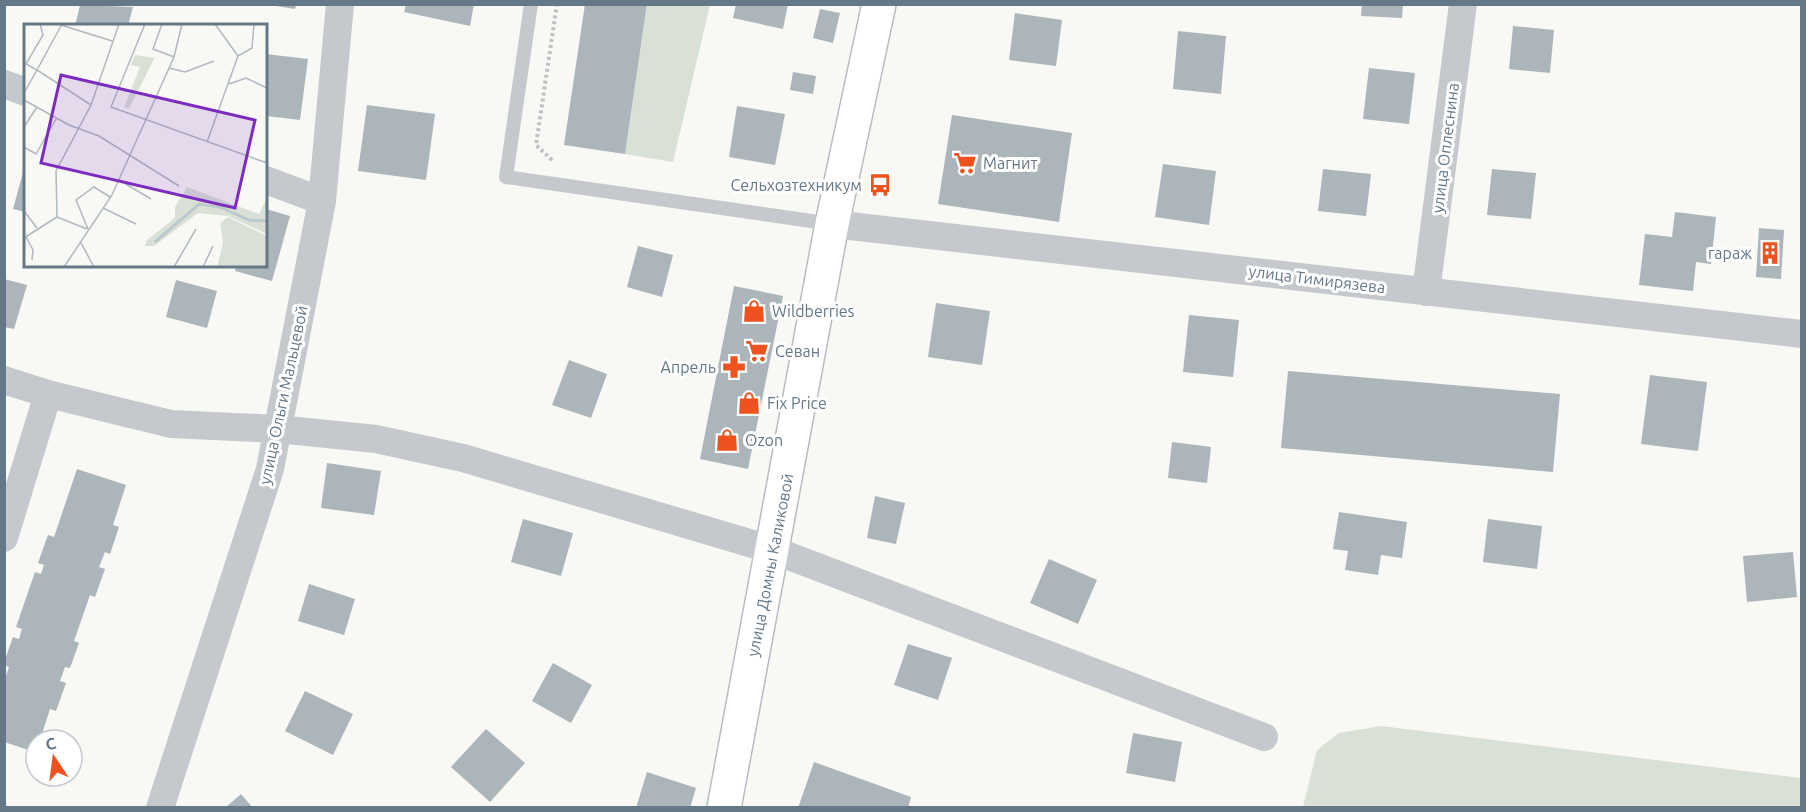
<svg xmlns="http://www.w3.org/2000/svg" width="1806" height="812" viewBox="0 0 1806 812" font-family="Ubuntu,sans-serif">
<style>
.green{fill:#d9e0d6}
.building{fill:#acb5ba}
.lines{fill:none;stroke-linecap:round;stroke-linejoin:round}
.secondary-casing{stroke:#b7bdc1;stroke-width:36}
.path{stroke:#bec1c3;stroke-width:4;stroke-dasharray:3 3;stroke-linecap:butt}
.service{stroke:#c5c9cd;stroke-width:14}
.minor{stroke:#c5c9cd;stroke-width:28}
.secondary{stroke:#fff;stroke-width:33}
.labels{text-anchor:middle;stroke-width:6;stroke-linejoin:round;paint-order:stroke}
.street-label{font-size:16px;fill:#657888;stroke:#fff}
.poi-label{font-size:16px;fill:#657888;stroke:#fff;text-anchor:start}
.inset-river{fill:none;stroke:#bcc9cd;stroke-width:3}
.inset-road{fill:none;stroke:#b0b9bf;stroke-width:1.5}
.view{fill:#7b2cbf;fill-opacity:0.15;stroke:#7b2cbf;stroke-width:3}
.inset-edge{fill:none;stroke:#657888;stroke-width:3}
</style>
<rect width="100%" height="100%" fill="#f8f8f5"/>
<path class="green" d="M647 5H710L673 162 625 154Z
M1381 726 1801 778V807H1303L1317 750 1339 733Z"/>
<path class="building" d="M406 4H474L470 26 404 12Z
M585 4H647L625 154 564 145Z
M736 4H788L783 29 733 18Z
M1362 4H1403L1402 18 1361 16Z
M80 5 133 7 128 26H75Z
M269 5H296L295 9Z
M820 9 840 13 833 43 813 38Z
M1015 13 1062 20 1056 66 1009 60Z
M1513 26 1554 30 1550 73 1509 69Z
M1178 31 1226 36 1221 94 1173 89Z
M266 54 308 59 300 120 266 116Z
M1369 68 1415 73 1409 124 1363 119Z
M793 72 816 76 813 94 790 90Z
M367 105 435 114 426 180 358 171Z
M737 106 785 114 775 165 729 157Z
M952 115 1072 133 1059 222 938 204Z
M1163 164 1216 171 1209 225 1155 217Z
M25 165H26V212L13 209Z
M1323 169 1371 174 1366 216 1318 211Z
M1492 169 1536 173 1531 219 1487 215Z
M266 209 290 216 272 281 235 271 236 266H266Z
M1675 212 1716 217 1711 264 1696 262 1693 291 1639 285 1645 234 1672 237Z
M1759 228 1784 230 1781 279 1756 277Z
M638 246 673 255 662 297 627 287Z
M4 279 27 285 14 329 4 327Z
M176 280 217 291 207 328 166 317Z
M734 286 783 296 748 469 700 459Z
M936 303 990 311 982 365 928 357Z
M1189 315 1239 320 1233 377 1183 372Z
M569 360 607 374 591 418 552 405Z
M1288 371 1560 394 1553 472 1281 448Z
M1650 375 1707 382 1698 451 1641 444Z
M1172 442 1211 447 1207 483 1168 478Z
M327 463 381 471 374 515 321 508Z
M77 469 126 485 113 525 119 527 110 554 105 552 99 567 105 569 95 597 90 595 74 641 79 643 70 668 65 667 60 681 66 683 56 711 50 709 40 740H36L35 752 4 742V681L9 667 4 665V662L13 637 19 639 22 629 16 627 35 572 41 574 44 565 38 563 48 535 54 537Z
M875 496 905 503 896 544 867 538Z
M1339 512 1407 522 1402 558 1381 555 1378 575 1345 570 1348 551 1333 549Z
M523 519 573 533 561 576 511 562Z
M1488 519 1542 526 1537 569 1483 562Z
M1793 552 1797 597 1747 602 1743 556Z
M1049 559 1097 580 1078 624 1030 603Z
M309 584 355 599 344 635 298 621Z
M908 644 952 658 938 700 894 685Z
M553 663 592 685 571 723 532 701Z
M305 691 353 714 333 755 285 731Z
M486 729 525 763 490 802 451 767Z
M1133 733 1182 742 1175 782 1126 773Z
M814 762 911 797 908 808H798Z
M647 772 696 788 690 808H636Z
M241 794 253 808H225Z"/>
<g class="lines">
<g class="secondary-casing">
<path id="secondary" d="M724 808 832 224 879 4"/>
</g>
<path class="path" d="M552 160 536 145 557 4"/>
<path class="service" d="M531 4 506 177 832 224"/>
<path class="minor" d="M4 84 26 92
M266 180 322 201
M832 224 1802 334
M1426 292 1463 4
M4 380 48 394 171 424 278 429 376 439 463 458 773 550 1264 737
M4 538 48 394
M160 808 270 469 322 201 340 4"/>
<use href="#secondary" class="secondary"/>
</g>
<defs>
<g id="supermarket-bare" transform="scale(1.8)"><path d="M-6-5.5h2.5l.6 2H6L4.5 2H-2.5L-4.4-4H-6ZM-1.5 3.2a1.3 1.3 0 1 0 .1 0ZM3 3.2a1.3 1.3 0 1 0 .1 0Z" fill="#ee521e" stroke="#fff" stroke-width="2.5" paint-order="stroke"/></g>
<g id="bus-bare" transform="scale(1.8)"><path d="M-5-6H5V4H4V6H2V4H-2V6H-4V4H-5ZM-3.5-4V0h7V-4ZM-3.5 1.2v1.5H-2V1.2ZM2 1.2v1.5H3.5V1.2Z" fill="#ee521e" stroke="#fff" stroke-width="2.5" paint-order="stroke"/></g>
<g id="building-bare" transform="scale(1.8)"><path d="M-4-6H4V6H1V3H-1V6H-4ZM-2.5-4.3h1.7v1.8h-1.7ZM.8-4.3h1.7v1.8H.8ZM-2.5-1h1.7V.8h-1.7ZM.8-1h1.7V.8H.8Z" fill="#ee521e" stroke="#fff" stroke-width="2.5" paint-order="stroke"/></g>
<g id="shop-bare" transform="scale(1.8)"><path d="M-5-2.5h2.3a2.7 3.5 0 0 1 5.4 0H5L5.5 6h-11ZM-1.5-2.5h3a1.5 2.3 0 0 0-3 0Z" fill="#ee521e" stroke="#fff" stroke-width="2.5" paint-order="stroke"/></g>
<g id="pharmacy-bare" transform="scale(1.8)"><path d="M-2-6h4v4h4v4h-4v4h-4v-4h-4v-4h4Z" fill="#ee521e" stroke="#fff" stroke-width="2.5" paint-order="stroke"/></g>
</defs>
<g fill-rule="evenodd">
<use href="#supermarket-bare" x="965" y="163"/>
<use href="#bus-bare" x="880" y="185"/>
<use href="#building-bare" x="1770" y="253"/>
<use href="#shop-bare" x="754" y="311"/>
<use href="#supermarket-bare" x="757" y="351"/>
<use href="#pharmacy-bare" x="734" y="367"/>
<use href="#shop-bare" x="749" y="403"/>
<use href="#shop-bare" x="727" y="440"/>
</g>
<g class="labels">
<g class="street-label">
<text transform="translate(1445 148) rotate(-83)" y="6">улица Оплеснина</text>
<text transform="translate(1317 279) rotate(7)" y="6">улица Тимирязева</text>
<text transform="translate(283 395) rotate(-78)" y="6">улица Ольги Мальцевой</text>
<text transform="translate(770 565) rotate(-79)" y="6">улица Домны Каликовой</text>
</g>
<g class="poi-label">
<text x="983" y="169">Магнит</text>
<text x="862" y="191" text-anchor="end">Сельхозтехникум</text>
<text x="1752" y="259" text-anchor="end">гараж</text>
<text x="772" y="317">Wildberries</text>
<text x="775" y="357">Севан</text>
<text x="716" y="373" text-anchor="end">Апрель</text>
<text x="767" y="409">Fix Price</text>
<text x="745" y="446">Ozon</text>
</g>
</g>
<g transform="translate(24 24)">
<rect width="243" height="243" fill="#f8f8f5"/>
<path d="M133 29 105 85 100 83 116 43 107 41 111 31 130 34ZM163 163 235 190 243 174V210L204 192 174 189 130 222H121L123 216 151 194V183ZM204 193 243 212V243H193L199 219 196 199Z" fill="#d9e0d6"/>
<path class="inset-river" d="M131 218 175 180 196 183 225 196 243 197"/>
<path class="inset-road" d="M38 0 13 46 67 81M121 0 87 83 243 139M138 0 129 25 150 33M191 0 214 32 228 24 230 0M37 1 88 17M145 44 161 48 190 37M205 60 222 54 243 64M0 69 13 46 2 40 19 11 16 0M0 76 45 101 75 112 155 162M0 103 13 83M183 118 214 32M0 123 12 130 32 95M95 156 127 175M79 184 112 200M0 187 13 204M33 193 32 147 67 81 95 0M33 193 63 205M64 205 52 176 70 163 86 173M2 213 9 226 8 236M0 214 33 193M56 217 70 243M40 243 88 171 150 33 158 0M150 243 172 205M179 243 189 222"/>
<path class="view" d="M37 51 231 96 211 184 17 139Z"/>
<rect width="243" height="243" class="inset-edge"/>
</g>
<rect width="1806" height="812" fill="none" stroke="#657888" stroke-width="12"/>
<g transform="translate(54 758) rotate(347)"><circle r="28" fill="#ffffff" stroke="#c1c9cf" stroke-width="1.5"/>
<path d="M0-4.5L10 22L0 15L-10 22Z" fill="#ee521e"/>
<text y="-9" font-size="16" font-weight="bold" text-anchor="middle" fill="#657888">С</text>
</g>
</svg>
